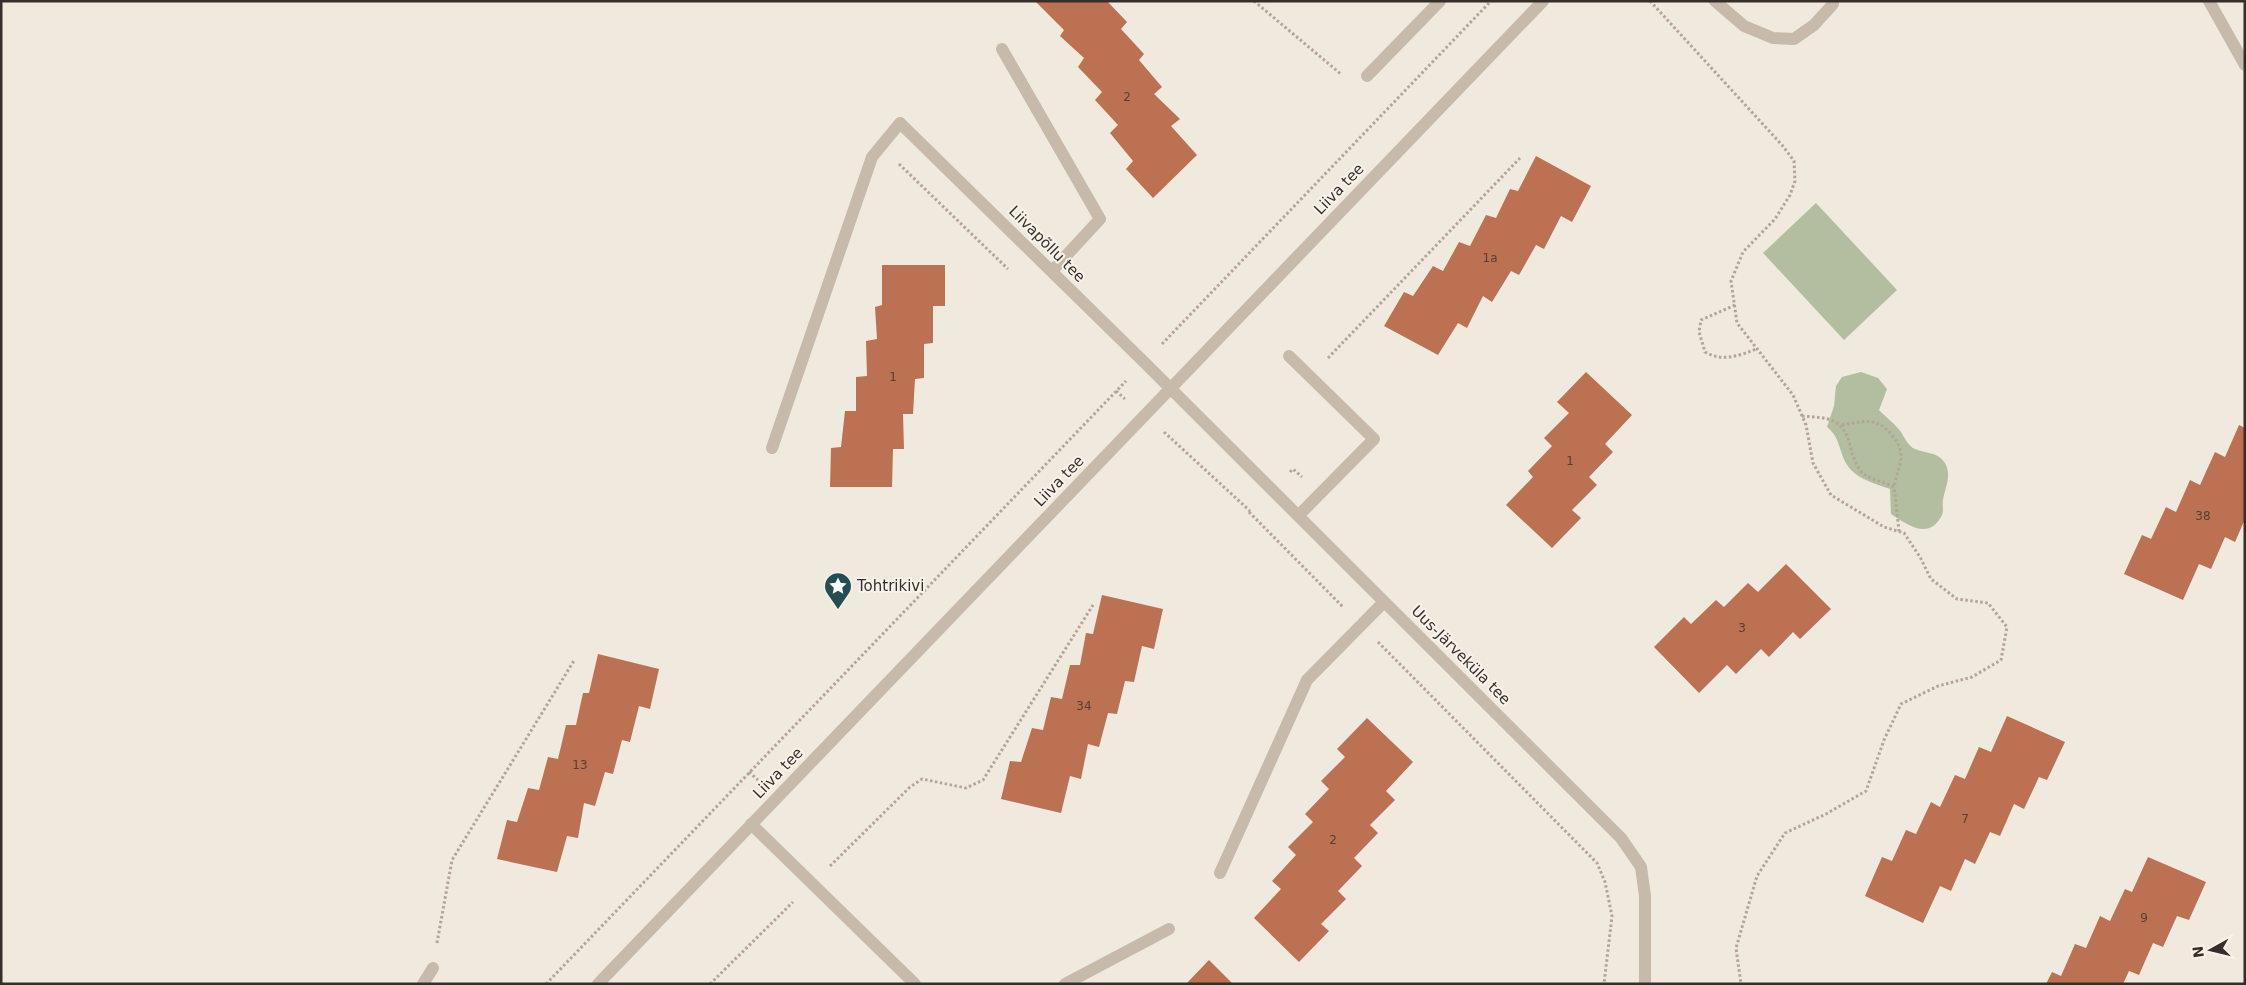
<svg xmlns="http://www.w3.org/2000/svg" width="2246" height="985" viewBox="0 0 2246 985" font-family="'DejaVu Sans',sans-serif">
<style>
.green{fill:#b2be9f}
.building{fill:#bb7152}
.lines{fill:none;stroke-linecap:round;stroke-linejoin:round}
.path{stroke:#b3a495;stroke-width:3;stroke-dasharray:2.5 2.5;stroke-linecap:butt}
.minor{stroke:#c7baab;stroke-width:12}
.labels{text-anchor:middle;stroke-width:4;stroke-linejoin:round;paint-order:stroke}
.number-label{font-size:12px;fill:#573f34}
.street-label{font-size:15px;fill:#362e2a;stroke:#f8f3ea}
.poi-label{font-size:15px;fill:#362e2a;stroke:#f8f3ea;text-anchor:start}
</style>
<rect width="100%" height="100%" fill="#f0e9de"/>
<path class="green" d="M1816 203 1897 290 1844 340 1763 253Z
M1861 372 1878 378 1887 389 1879 410C1886 417 1895 424 1901 432 1904 437 1909 447 1915 449 1926 454 1937 451 1945 463 1952 476 1945 487 1943 500 1942 504 1944 510 1942 515 1929 541 1908 525 1891 514L1890 489C1871 482 1851 478 1843 457 1838 444 1838 436 1827 427L1834 406 1836 386 1842 377Z"/>
<path class="building" d="M1035 1H1107L1127 22 1121 29 1144 54 1139 60 1162 87 1154 94 1180 119 1171 126 1197 155 1153 198 1126 169 1133 161 1110 133 1118 125 1095 100 1102 92 1078 67 1084 58 1060 36 1064 30Z
M1536 156 1591 186 1572 222 1561 216 1544 249 1536 245 1519 275 1511 271 1492 302 1483 296 1467 328 1458 323 1438 355 1384 326 1404 292 1413 296 1433 266 1443 271 1459 242 1470 246 1486 215 1496 218 1510 189 1518 191Z
M882 265H945V306H933V343L924 344V378L915 379 913 414H903L904 449H893L892 487H830L831 448 841 447 845 411H856V377L867 376 866 341 877 339 875 307 882 305Z
M1586 372 1632 415 1605 444 1613 452 1589 477 1597 485 1572 510 1581 518 1552 548 1506 505 1533 477 1528 471 1552 446 1544 438 1569 413 1557 402Z
M2239 425 2245 428V519L2235 542 2225 537 2211 569 2199 564 2183 600 2124 574 2142 535 2151 539 2166 507 2176 512 2190 480 2200 485 2215 452 2225 457Z
M1786 564 1831 609 1800 639 1793 632 1769 657 1761 649 1736 674 1727 665 1699 693 1654 647 1684 617 1691 624 1716 600 1724 607 1748 583 1758 592Z
M1102 595 1163 609 1154 649 1142 646 1134 682 1125 681 1117 714 1108 713 1099 747 1088 744 1081 779 1070 776 1061 813 1001 799 1010 761 1021 762 1032 728 1043 730 1051 697 1062 699 1070 665H1080L1086 633 1093 634Z
M598 654 659 669 650 709 639 706 630 742 622 740 613 774 605 772 595 806 584 803 578 838 567 836 557 872 497 859 507 820 517 822 528 788 539 790 548 757 558 759 566 725H576L583 693H589Z
M2007 716 2065 742 2047 780 2039 777 2024 809 2014 804 2000 836 1990 832 1975 864 1965 859 1951 891 1940 886 1923 923 1865 896 1882 857 1892 861 1906 830 1916 834 1931 802 1940 807 1955 775 1965 779 1979 747 1991 752Z
M1367 718 1413 762 1386 791 1395 800 1370 825 1378 833 1354 858 1362 866 1338 891 1346 899 1321 924 1329 931 1299 962 1254 918 1281 889 1272 881 1296 855 1288 847 1313 822 1305 814 1329 789 1321 781 1345 757 1337 749Z
M2148 857 2206 882 2189 920 2177 916 2163 947 2153 943 2139 975 2129 971 2123 984H2046L2052 972 2061 976 2075 944 2086 948 2100 916 2110 921 2125 889 2132 892Z
M1209 960 1233 984H1186Z"/>
<g class="lines">
<path class="path" d="M1254 1 1342 75
M1650 1 1782 145 1794 161 1795 181 1790 195 1775 219 1743 252 1731 281 1737 323 1793 395 1806 425 1813 463 1831 495 1884 527 1904 533 1920 557 1931 579 1957 599 1988 603 2007 627 2001 660 1972 677 1938 686 1901 704 1884 740 1866 791 1826 814 1785 833 1757 876 1736 948 1741 984
M899 164 1008 269
M1735 305 1701 320 1699 332 1705 352C1722 362 1739 356 1756 349
M1162 344 1491 1
M1328 358 1520 158
M1116 391 1125 399
M1802 416C1827 418 1843 417 1850 445 1852 453 1855 463 1860 470 1867 480 1884 481 1894 487L1899 531
M1842 425C1865 421 1878 416 1894 438 1898 443 1901 449 1901 456 1901 465 1896 477 1894 487
M1164 432 1250 511
M1290 472 1293 469 1302 477
M1249 512 1344 608
M1378 642 1597 863 1605 882 1612 916 1604 984
M749 772 758 780
M830 866 910 787 922 779 966 788 983 780 1093 605
M437 943 452 860 575 659
M546 984 1126 381
M710 984 793 902"/>
<path class="minor" d="M1715 1 1744 26 1773 38 1794 39 1814 25 1833 4V1
M2209 1 2245 65
M1002 49 1100 219 1052 271
M1367 76 1440 1
M1289 356 1374 439 1298 516
M772 448 872 157 900 123 1144 362 1621 838 1641 867 1645 896V984
M751 824 915 984
M1220 873 1307 680 1384 602
M423 984 433 968
M598 984 1543 1
M1065 984 1169 929"/>
</g>
<defs>
<g id="sight-pin" transform="scale(1.4375)"><path d="M0 17L-7.5 6A9.5 9.5 0 1 1 7.5 6Z" fill="#234e54" stroke="#f8f3ea"/><path d="M0-6L1.8-2.2L6-1.7L2.9 1.2L3.7 5.4L0 3.3L-3.7 5.4L-2.9 1.2L-6-1.7L-1.8-2.2Z" fill="#fff"/></g>
</defs>
<g fill-rule="evenodd">
<use href="#sight-pin" x="838" y="586"/>
</g>
<g class="labels">
<g class="number-label">
<text x="1127" y="101">2</text>
<text x="1490" y="262">1a</text>
<text x="893" y="381">1</text>
<text x="1570" y="465">1</text>
<text x="2203" y="520">38</text>
<text x="1742" y="632">3</text>
<text x="1084" y="710">34</text>
<text x="580" y="769">13</text>
<text x="1965" y="823">7</text>
<text x="1333" y="844">2</text>
<text x="2144" y="922">9</text>
</g>
<g class="street-label">
<text transform="translate(1339 189) rotate(-46)" y="5">Liiva tee</text>
<text transform="translate(1047 244) rotate(45)" y="5">Liivapõllu tee</text>
<text transform="translate(1059 481) rotate(-46)" y="5">Liiva tee</text>
<text transform="translate(1461 655) rotate(45)" y="5">Uus-Järveküla tee</text>
<text transform="translate(778 773) rotate(-46)" y="5">Liiva tee</text>
</g>
<g class="poi-label">
<text x="857" y="591">Tohtrikivi</text>
</g>
</g>
<rect width="2246" height="985" fill="none" stroke="#362e2a" stroke-width="5"/>
<g transform="translate(2211 950) rotate(262)" stroke="#f8f3ea" stroke-width="4" paint-order="stroke">
<path d="M0-4L9 19L0 12L-9 19Z" fill="#362e2a"/>
<text y="-8" font-size="14" font-weight="bold" text-anchor="middle" fill="#362e2a">N</text>
</g>
</svg>
